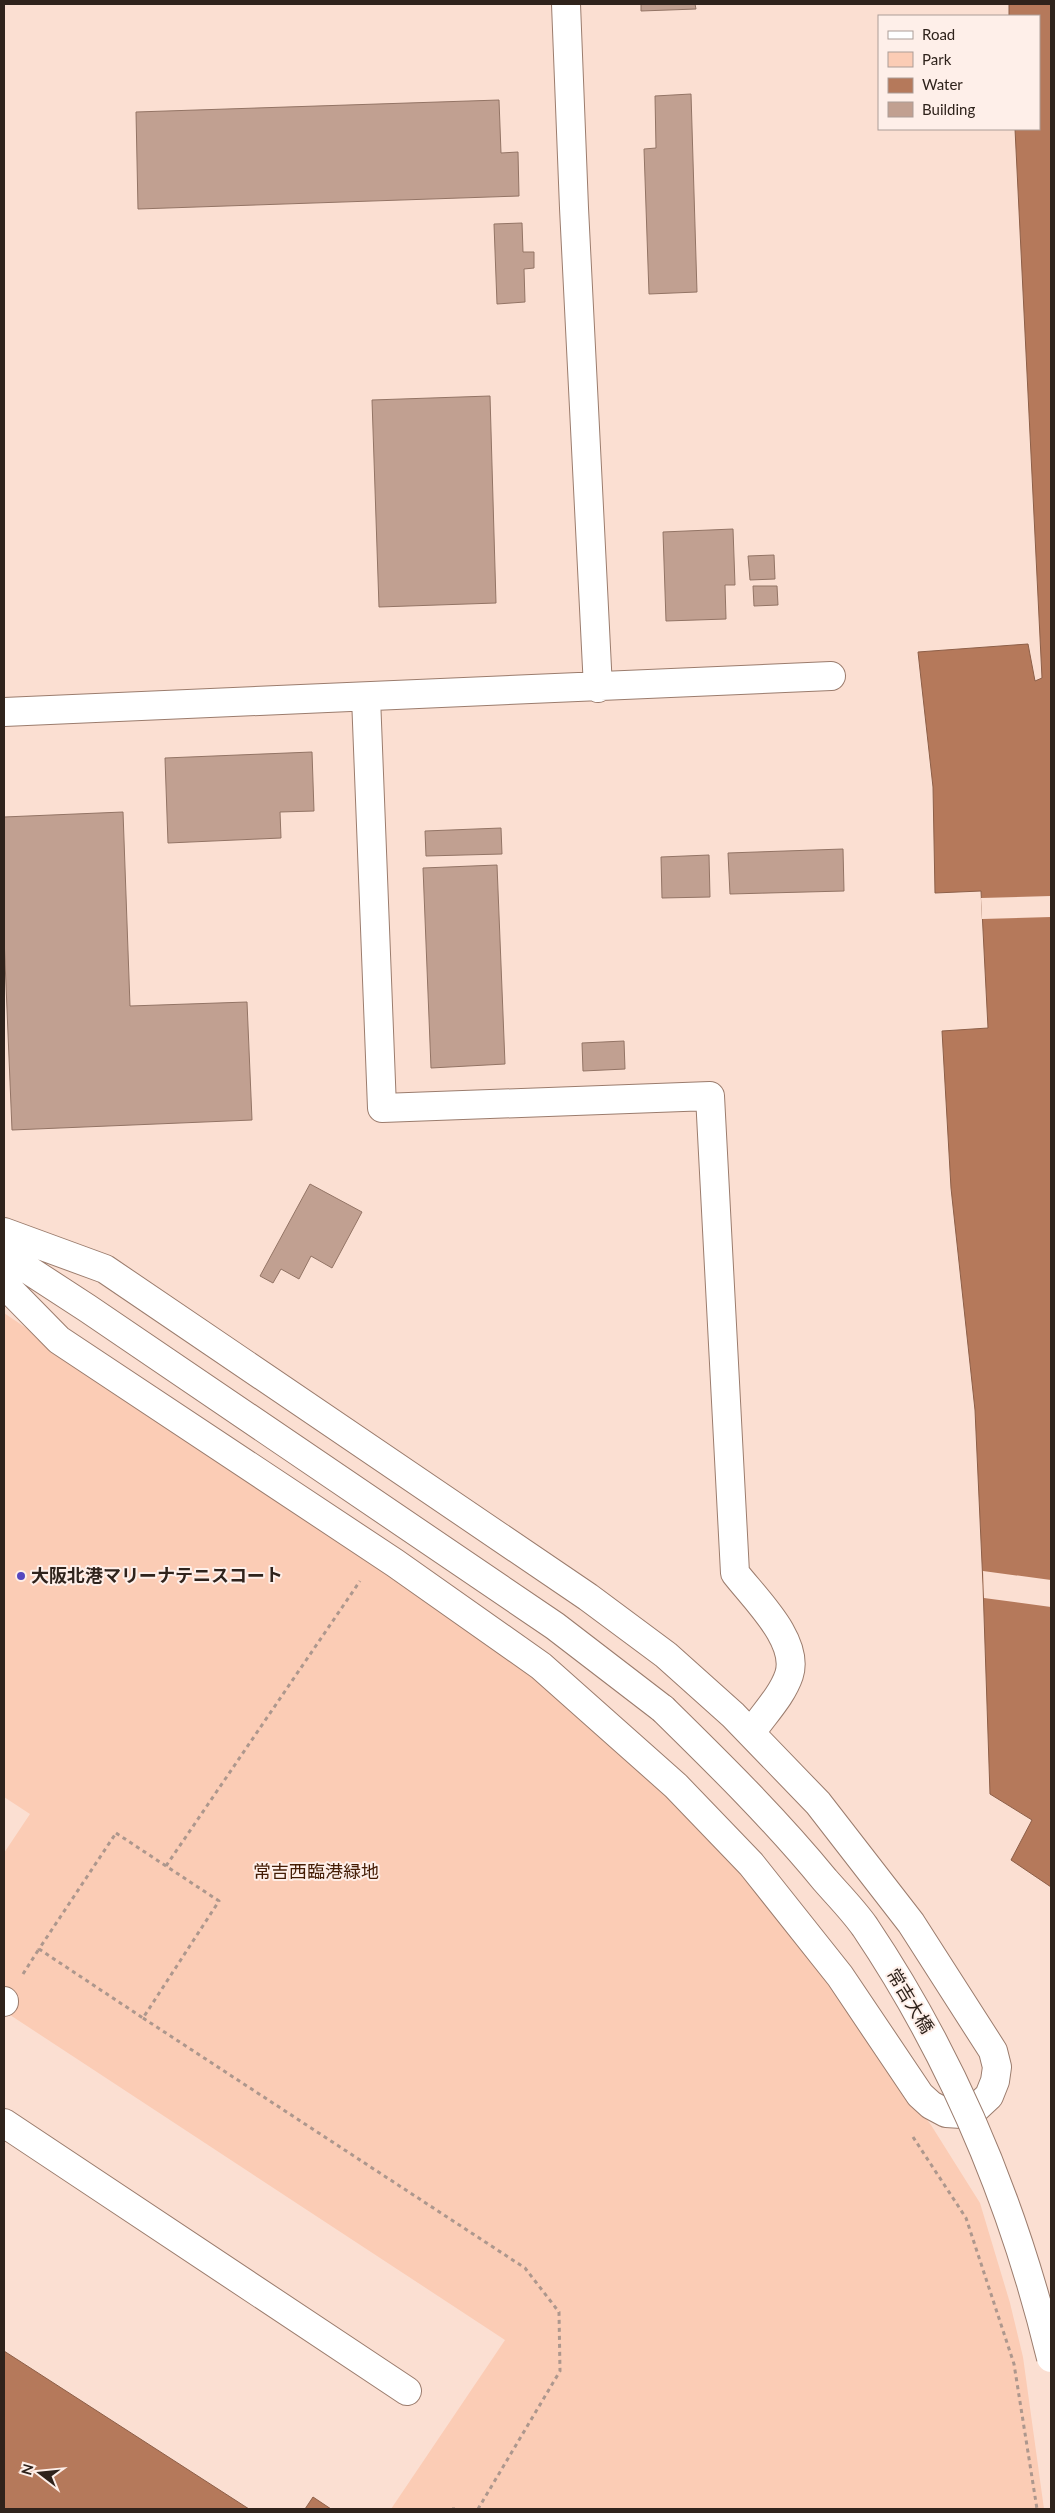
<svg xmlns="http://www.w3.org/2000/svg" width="1055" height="2513" viewBox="0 0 1055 2513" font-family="Lato,'Noto Sans JP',sans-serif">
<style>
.green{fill:#fbccb5}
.water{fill:#b5795b;stroke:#8d5f48}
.pier{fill:#fbdfd2}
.building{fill:#c1a091;stroke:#937465}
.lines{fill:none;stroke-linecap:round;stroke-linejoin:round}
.minor-casing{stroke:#9b7c6d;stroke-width:30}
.path{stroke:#ad978d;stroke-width:3;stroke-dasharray:4 4;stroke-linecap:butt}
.minor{stroke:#fff;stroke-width:28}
.minor-bridge-casing{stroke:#9b7c6d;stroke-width:30;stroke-linecap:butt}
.minor-bridge{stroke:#fff;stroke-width:28}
.poi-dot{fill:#5647bf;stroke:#feefe9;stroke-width:2}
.labels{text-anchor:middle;stroke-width:4;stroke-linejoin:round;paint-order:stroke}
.poi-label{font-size:18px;font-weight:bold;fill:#2f231c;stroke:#feefe9;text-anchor:start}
.park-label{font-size:18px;fill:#441c04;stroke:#feefe9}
.street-label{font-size:18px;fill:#2f231c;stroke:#feefe9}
</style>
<rect width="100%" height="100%" fill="#fbdfd2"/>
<path class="green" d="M4 1313 529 1668 712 1836 796 1935 879 2056 931 2125 980 2203 1010 2303 1023 2357 1044 2509H391L505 2340 4 2011V1853L30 1814 4 1797Z"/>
<path class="water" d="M1009 4H1051V1887L1011 1860 1032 1820 990 1794 983 1585 975 1410 951 1188 942 1031 988 1028 981 891 935 893 933 787 918 652 1028 644 1035 681 1042 678 1015 129H1039V16H1009Z
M4 2351 249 2509H4Z
M313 2497 331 2509H305Z"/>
<path class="pier" d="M1051 896V917L982 919 981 898Z
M983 1571 1051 1580V1607L984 1598Z"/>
<path class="building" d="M641 4H695L696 9 641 11Z
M691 94 697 292 649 294 644 149 656 148 655 96Z
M499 100 501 153 518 152 519 196 138 209 136 112Z
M522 223 523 252H534V268L524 269 525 302 497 304 494 224Z
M490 396 496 603 379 607 372 400Z
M733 529 735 585H725L726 619 666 621 663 532Z
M774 555 775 579 750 580 748 556Z
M753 586H777L778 605 754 606Z
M312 752 314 811 280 812 281 838 168 843 165 758Z
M123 812 130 1006 247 1002 252 1120 12 1130 4 937V817Z
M501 828 502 854 426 856 425 831Z
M843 849 844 891 730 894 728 853Z
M709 855 710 897 662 898 661 857Z
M497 865 505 1064 431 1068 423 868Z
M624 1041 625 1069 583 1071 582 1043Z
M310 1184 362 1212 332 1268 311 1256 299 1279 281 1269 273 1283 260 1276Z"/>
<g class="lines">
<g class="minor-casing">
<path id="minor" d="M566 4 574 208 598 688
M366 697 382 1108 710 1096 735 1573C755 1599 800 1641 789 1675 782 1696 763 1715 751 1733
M4 712 831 676
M4 1232 105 1269 588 1597 666 1655 733 1715 818 1803 911 1923 993 2051 997 2067 995 2081 989 2096 974 2110 962 2114 946 2113 931 2105 920 2095 840 1976 751 1864 676 1786 541 1666 395 1563 59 1340 4 1284
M4 1254 87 1308 555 1626 663 1709
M4 2002V2001
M4 2123 407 2391"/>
</g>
<path class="path" d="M116 1833 219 1901 143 2018 39 1949Z
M166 1866 360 1581
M23 1974 39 1949
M143 2018 525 2268 559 2312 560 2371 478 2509
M913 2137 966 2218 1014 2364 1037 2509
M452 2509H455"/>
<use href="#minor" class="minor"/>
<g class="minor-bridge-casing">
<path id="minor-bridge" d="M663 1709C719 1764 775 1819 825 1880 838 1895 853 1910 865 1927 953 2058 1014 2205 1051 2358"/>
</g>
<use href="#minor-bridge" class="minor-bridge"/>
</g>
<circle class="poi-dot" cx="21" cy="1576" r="5"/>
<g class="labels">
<g class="poi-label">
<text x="31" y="1582">大阪北港マリーナテニスコート</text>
</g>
<g class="park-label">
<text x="316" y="1878">常吉西臨港緑地</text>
</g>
<g class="street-label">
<text transform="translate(910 2001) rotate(59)" y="6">常吉大橋</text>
</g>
</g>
<rect width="1055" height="2513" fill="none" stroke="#2f231c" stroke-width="10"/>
<rect x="878" y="15" width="162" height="115" fill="#feefe9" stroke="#ab9d97"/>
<rect x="888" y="31" width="25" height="8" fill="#ffffff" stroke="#ab9d97"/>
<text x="922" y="40" font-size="15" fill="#2f231c">Road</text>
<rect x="888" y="52" width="25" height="15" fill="#fbccb5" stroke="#ab9d97"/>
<text x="922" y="65" font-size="15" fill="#2f231c">Park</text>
<rect x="888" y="78" width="25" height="15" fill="#b5795b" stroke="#ab9d97"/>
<text x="922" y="90" font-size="15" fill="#2f231c">Water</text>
<rect x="888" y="102" width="25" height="15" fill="#c1a091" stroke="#ab9d97"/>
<text x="922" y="115" font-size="15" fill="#2f231c">Building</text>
<g transform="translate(40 2473) rotate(286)" stroke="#feefe9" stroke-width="4" paint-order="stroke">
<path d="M0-4L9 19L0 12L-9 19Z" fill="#2f231c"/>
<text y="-8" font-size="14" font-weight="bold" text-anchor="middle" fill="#2f231c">N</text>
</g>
</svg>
